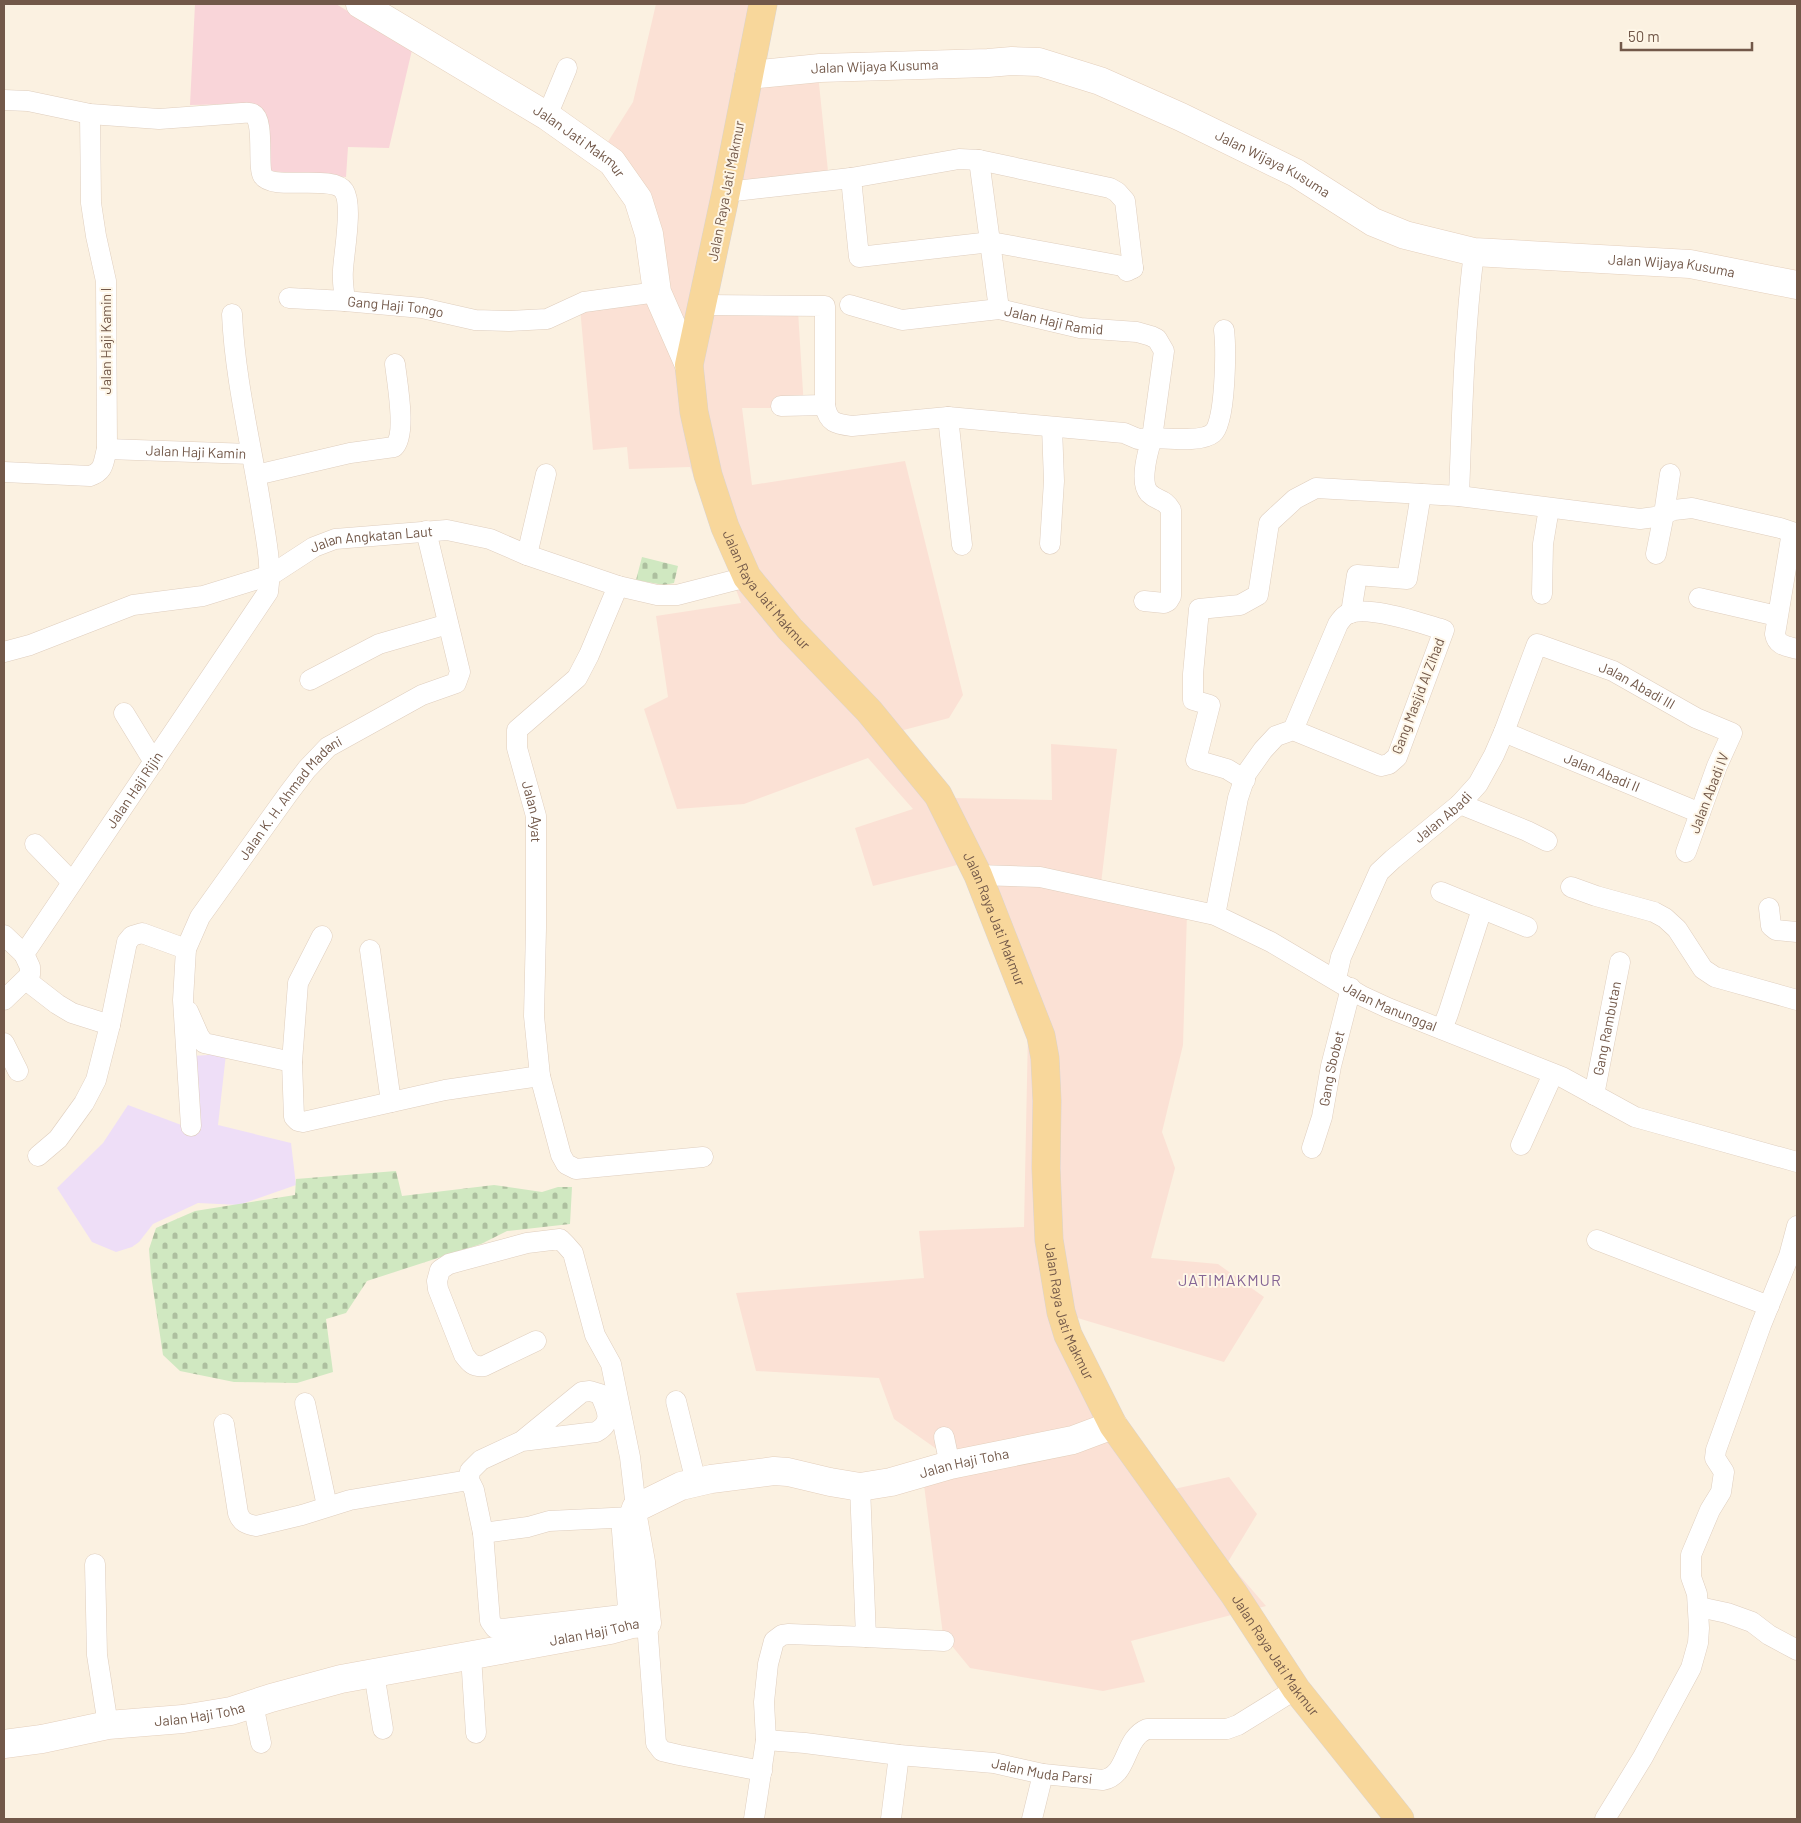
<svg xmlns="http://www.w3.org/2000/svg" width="1801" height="1823" viewBox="0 0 1801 1823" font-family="Barlow,sans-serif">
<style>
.commercial{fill:#fbe1d5}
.education{fill:#eedef7}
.medical{fill:#f9d5d9}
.cemetery{fill:url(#cemetery-stones)}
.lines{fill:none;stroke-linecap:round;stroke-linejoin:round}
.street-casing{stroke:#dfcebe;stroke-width:21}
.secondary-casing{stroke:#e4cfbc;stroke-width:29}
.primary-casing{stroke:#dad4d0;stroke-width:29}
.street{stroke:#fff;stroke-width:20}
.secondary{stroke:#fff;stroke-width:28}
.primary{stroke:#f8d79b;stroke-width:28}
.labels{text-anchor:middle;stroke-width:4;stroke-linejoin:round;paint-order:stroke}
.street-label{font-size:14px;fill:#725849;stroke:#fef6e7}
.quarter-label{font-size:16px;letter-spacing:1px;fill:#856595;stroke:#fef6e7}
</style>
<defs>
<pattern id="cemetery-stones" width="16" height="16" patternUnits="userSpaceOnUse" patternTransform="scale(1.25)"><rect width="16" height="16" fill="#d0e8c1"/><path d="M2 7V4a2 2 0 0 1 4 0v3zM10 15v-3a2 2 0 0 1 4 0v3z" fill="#adbf9f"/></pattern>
</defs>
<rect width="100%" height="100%" fill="#fbf1e1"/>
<path class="commercial" d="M656 4H755L737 82 818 74 829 181 725 191 700 312 798 311 804 408H742L752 485 905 461 963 695 949 718 900 731 951 798 1052 800 1051 744 1117 749 1100 892 1187 913 1183 1045 1162 1132 1175 1168 1151 1258 1218 1264 1264 1297 1224 1362 1071 1316 1094 1371 1174 1489 1229 1477 1257 1514 1228 1562 1266 1606 1131 1641 1145 1682 1103 1691 970 1668 943 1635 922 1469 955 1462 894 1419 879 1378 756 1371 736 1293 924 1278 919 1231 1024 1227 1028 1031 969 862 873 886 855 828 913 809 868 758 744 804 677 809 644 709 668 697 656 616 741 603 690 467 629 469 627 447 593 450 580 308 658 296 640 191 604 148 633 102Z"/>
<path class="education" d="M226 1054 218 1125 291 1143 296 1185 239 1205 198 1203 153 1224 139 1242 132 1247 116 1252 92 1242 57 1188 103 1143 128 1105 184 1126 191 1056Z"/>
<path class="medical" d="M195 4H336L412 50 389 148 348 147 346 177 269 171 240 104 190 105Z"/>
<path class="cemetery" d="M642 557 678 566 674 583 664 585 636 580Z
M396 1171 402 1196 494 1185 542 1192 558 1187H572L570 1224 507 1231 481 1244 367 1281 346 1313 326 1319 333 1372 297 1383 234 1382 180 1371 163 1355 151 1275 149 1249 156 1228 195 1211 295 1195 296 1179Z"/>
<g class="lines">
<g class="street-casing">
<g id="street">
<path id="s1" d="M4 100 28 101 90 114 159 119 242 113C245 113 250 112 253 114 265 120 257 167 263 176 273 191 333 174 344 191 353 205 344 252 343 270 342 280 344 291 345 301L422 308 475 320 509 321 547 319 584 302 657 292"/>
<path d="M547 116 567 68"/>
<path d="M979 160 999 309"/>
<path d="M851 178 859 257 991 242 1133 268"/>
<path d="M726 192 851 178 959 159 979 160 1110 188 1117 192 1125 201 1133 268 1127 271"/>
<path d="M289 298 345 301"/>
<path d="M703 305 825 306V405C828 423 836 424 852 426L948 417 1124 433 1138 439 1152 438C1148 451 1139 482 1149 493 1158 502 1164 498 1171 510V596L1168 601 1164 603 1144 601"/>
<path id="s2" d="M850 305 902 320 999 309 1080 328 1137 332 1151 336 1157 339 1164 351 1152 438C1167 438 1201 443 1213 433 1226 423 1226 347 1224 330"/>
<path d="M781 406 825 405"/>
<path d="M948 417 962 545"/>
<path id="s3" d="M107 449 251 454"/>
<path d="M4 472 90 476C105 471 103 462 107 449L106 281 96 236 91 203 90 114"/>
<path d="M256 475 350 453 394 447C407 435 397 382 395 364"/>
<path d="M1459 496C1462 414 1464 333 1474 252"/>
<path d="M1050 544 1054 481 1052 427"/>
<path d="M1656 554 1664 514 1670 474"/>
<path d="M527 555 546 474"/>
<path id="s4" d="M618 586 589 655 577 678 517 730V748L536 816V928L534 1016 540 1076 561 1155 566 1164 576 1169 703 1157"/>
<path d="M1542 594 1543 544 1549 508"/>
<path d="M1699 598 1777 616"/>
<path d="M1351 613 1357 575 1407 579 1421 494"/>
<path id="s5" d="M4 652 30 645 133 605 203 596 271 575 314 547 335 539 447 530 490 539 527 555 618 586 657 595H677L747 577"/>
<path d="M310 680 379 644 448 624"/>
<path d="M124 713 154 762"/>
<path id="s6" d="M1504 732 1700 813"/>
<path d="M1245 780 1227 769 1196 760 1210 705 1193 700V674L1199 609 1240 605 1258 595 1269 523 1295 499 1316 488 1459 496 1640 519 1655 517 1674 510 1692 508 1780 528 1792 532 1775 634C1777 646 1787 646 1797 649"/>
<path d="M1460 804 1527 831 1547 841"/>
<path d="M35 844 72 882"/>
<path id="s7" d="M978 875 1040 877 1215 915 1271 942 1362 996 1388 1008 1562 1077 1635 1117 1797 1162"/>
<path d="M1571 887 1596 896 1654 912 1665 918 1677 929 1703 969 1715 977 1797 1000"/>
<path d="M1441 892 1527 927"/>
<path d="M1769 908 1771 926 1776 930 1797 932"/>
<path d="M1215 915 1238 798 1246 774 1263 750 1276 736 1293 730 1338 624C1340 621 1343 617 1346 615 1365 603 1423 624 1444 630L1397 757 1389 764 1381 766 1293 730"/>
<path d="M4 935 24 954"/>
<path d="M322 936 298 983 292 1062 294 1117 298 1121 303 1122 445 1090 540 1076"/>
<path d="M370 950 391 1102"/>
<path id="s8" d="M1336 979 1341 957 1379 872 1393 859 1460 804 1478 784 1494 755 1504 732 1537 644 1613 671 1696 718 1732 733 1717 766 1686 852"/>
<path d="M26 980 57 1004 72 1013 110 1025 127 942 132 936 142 933 186 949"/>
<path id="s9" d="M4 1000 30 975V967L24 954 268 592C272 565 266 540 262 513 252 447 235 381 232 314"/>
<path d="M188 1011 199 1036 204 1043 292 1062"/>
<path d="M1442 1029 1448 1014 1482 909"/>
<path d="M4 1043 18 1071"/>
<path id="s10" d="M1594 1095 1620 962"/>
<path id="s11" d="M191 1126 183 1000 186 949 200 917 288 794 307 769 328 747 422 695 456 683 460 672 426 531"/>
<path d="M1521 1145 1553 1074"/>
<path id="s12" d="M1312 1148 1322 1117 1331 1066 1351 988"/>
<path d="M38 1156 58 1139 84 1103 96 1080 110 1025"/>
<path d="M1597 1240 1769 1306"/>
<path d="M536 1341 484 1366C473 1367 470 1363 464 1355L438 1289 437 1281 440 1270 449 1264 527 1243 560 1239 566 1245 573 1253 595 1335 611 1364 630 1457 636 1508"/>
<path d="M676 1401 696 1482"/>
<path d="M305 1403 327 1506"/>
<path d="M224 1424 238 1513C241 1522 246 1524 256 1526L302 1515 350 1500 469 1480"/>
<path d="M944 1437 950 1465"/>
<path d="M522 1441 596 1432C614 1422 607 1410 600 1394L590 1391 582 1392 522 1441 481 1460 470 1471 469 1480 474 1490 483 1533 490 1621 495 1628 503 1629 622 1615 628 1608 621 1518"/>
<path d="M483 1533 528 1527 549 1521 633 1517"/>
<path d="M95 1564 97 1655 108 1725"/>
<path d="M1699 1607 1727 1613 1752 1622 1769 1635 1797 1650"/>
<path d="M647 1623 656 1743 662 1751 679 1755 762 1771"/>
<path d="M866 1637 944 1641"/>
<path d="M471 1656 476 1733"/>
<path d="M374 1673 383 1729"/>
<path d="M253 1704 261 1743"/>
<path id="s13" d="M766 1740 805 1743 899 1755 994 1763 1043 1774 1103 1780C1129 1775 1123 1739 1147 1729H1227L1238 1725 1296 1689"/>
<path d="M754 1819 766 1740 764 1702 768 1664 774 1641 782 1635 789 1634 866 1637 860 1487"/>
<path d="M891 1819 899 1755"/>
<path d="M1032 1819 1043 1774"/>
<path d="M1605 1819 1643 1757 1691 1668 1698 1643 1699 1628 1697 1594 1691 1577V1555L1710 1510 1721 1492 1724 1472 1715 1458 1716 1450 1761 1325 1789 1256 1797 1226"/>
</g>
</g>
<g class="secondary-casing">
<g id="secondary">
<path id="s14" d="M360 4 547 116 612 162 638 199 649 234 657 292 689 365"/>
<path id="s15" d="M749 75 820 68 988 63 1012 61 1039 62 1100 81 1181 117 1296 173 1373 222 1405 235 1474 252 1690 264 1797 285"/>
<path id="s16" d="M4 1744 42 1739 108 1725 183 1719 231 1711 271 1698 341 1679 610 1630 632 1624 647 1623 641 1562 633 1517 636 1508 681 1486 711 1479 774 1471 788 1472 830 1482 860 1487 891 1482 950 1465 1073 1440 1113 1425"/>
</g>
</g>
<g class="primary-casing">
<g id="primary">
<path id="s17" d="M763 4 726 192 689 365 694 412 708 475 725 527 747 577 790 629 869 711 938 795 978 875 1041 1036 1045 1058 1047 1101 1046 1168 1049 1240 1061 1312 1068 1335 1113 1425 1234 1594 1296 1689 1400 1819"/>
</g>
</g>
<use href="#street" class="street"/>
<use href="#secondary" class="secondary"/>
<use href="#primary" class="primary"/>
</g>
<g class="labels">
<g class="street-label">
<text dy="5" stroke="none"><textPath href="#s15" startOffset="126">Jalan Wijaya Kusuma</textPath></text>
<text dy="5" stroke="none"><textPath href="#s14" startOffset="259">Jalan Jati Makmur</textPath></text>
<text dy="5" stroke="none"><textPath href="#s15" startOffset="546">Jalan Wijaya Kusuma</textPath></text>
<text transform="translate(726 191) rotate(-79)" y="5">Jalan Raya Jati Makmur</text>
<text dy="5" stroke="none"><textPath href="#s15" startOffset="966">Jalan Wijaya Kusuma</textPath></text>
<text dy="5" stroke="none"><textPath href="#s1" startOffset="562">Gang Haji Tongo</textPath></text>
<text dy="5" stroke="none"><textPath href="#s2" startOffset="208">Jalan Haji Ramid</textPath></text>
<text transform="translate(106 341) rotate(-90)" y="5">Jalan Haji Kamin I</text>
<text dy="5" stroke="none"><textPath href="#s3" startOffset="89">Jalan Haji Kamin</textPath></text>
<text dy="5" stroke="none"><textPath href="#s5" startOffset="389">Jalan Angkatan Laut</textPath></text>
<text dy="5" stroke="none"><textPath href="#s17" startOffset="611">Jalan Raya Jati Makmur</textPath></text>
<text dy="5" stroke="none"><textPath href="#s8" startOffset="509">Jalan Abadi III</textPath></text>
<text transform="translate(1418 696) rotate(-69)" y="5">Gang Masjid Al Zihad</text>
<text dy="5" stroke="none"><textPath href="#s6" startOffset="106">Jalan Abadi II</textPath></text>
<text dy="5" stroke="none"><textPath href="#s9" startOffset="256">Jalan Haji Rijin</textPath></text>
<text transform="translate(1709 793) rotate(-69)" y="5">Jalan Abadi IV</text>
<text dy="5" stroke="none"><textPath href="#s11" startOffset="362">Jalan K. H. Ahmad Madani</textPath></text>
<text dy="5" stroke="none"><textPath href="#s4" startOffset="264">Jalan Ayat</textPath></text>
<text dy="5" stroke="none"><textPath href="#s8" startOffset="200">Jalan Abadi</textPath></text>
<text dy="5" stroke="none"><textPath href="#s17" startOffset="1016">Jalan Raya Jati Makmur</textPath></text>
<text dy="5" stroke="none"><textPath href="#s7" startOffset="439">Jalan Manunggal</textPath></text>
<text dy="5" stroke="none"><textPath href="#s10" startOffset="68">Gang Rambutan</textPath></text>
<text dy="5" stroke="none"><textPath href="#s12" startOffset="82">Gang Sbobet</textPath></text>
<text dy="5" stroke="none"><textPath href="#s17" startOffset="1421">Jalan Raya Jati Makmur</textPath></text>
<text dy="5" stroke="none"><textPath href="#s16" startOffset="1111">Jalan Haji Toha</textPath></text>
<text dy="5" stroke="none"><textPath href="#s16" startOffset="602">Jalan Haji Toha</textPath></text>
<text dy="5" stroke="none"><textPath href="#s17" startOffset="1826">Jalan Raya Jati Makmur</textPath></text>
<text dy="5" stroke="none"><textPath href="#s16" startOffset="198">Jalan Haji Toha</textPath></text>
<text dy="5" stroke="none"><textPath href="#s13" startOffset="278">Jalan Muda Parsi</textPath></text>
</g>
<g class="quarter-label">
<text x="1230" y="1286">JATIMAKMUR</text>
</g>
</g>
<rect width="1801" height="1823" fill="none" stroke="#725849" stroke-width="10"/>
<path d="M1621 42v8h131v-8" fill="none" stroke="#725849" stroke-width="2.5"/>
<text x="1628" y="42" font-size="15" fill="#725849" stroke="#fef6e7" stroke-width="4" paint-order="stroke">50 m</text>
</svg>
